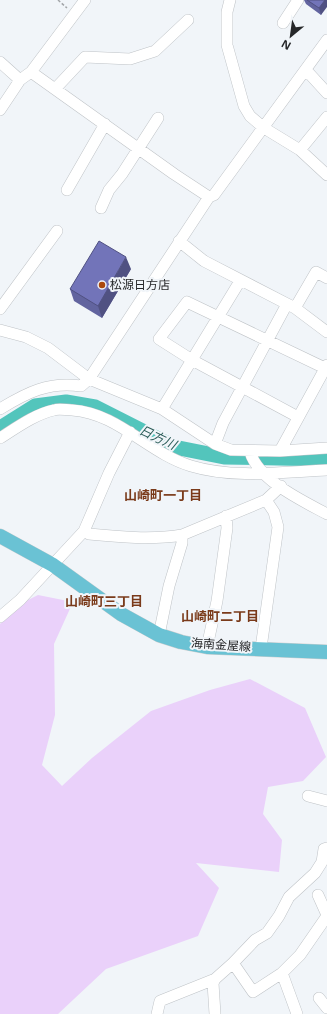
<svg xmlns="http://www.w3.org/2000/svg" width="327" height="1014" viewBox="0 0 327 1014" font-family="'Open Sans','Noto Sans JP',sans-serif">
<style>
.green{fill:#ead1fa}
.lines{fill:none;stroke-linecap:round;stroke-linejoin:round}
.river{stroke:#53c5bc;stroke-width:15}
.minor-casing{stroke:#bfc3c7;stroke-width:12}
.major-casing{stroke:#cfcfd0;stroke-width:15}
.path{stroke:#a2a5a8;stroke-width:1.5;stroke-dasharray:3 2;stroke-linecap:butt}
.minor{stroke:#fff;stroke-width:11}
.major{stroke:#6ac2d4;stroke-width:14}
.wall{fill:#62649f}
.shaded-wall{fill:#505182}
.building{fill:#7274b9;stroke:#505182}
.poi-dot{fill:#ab490d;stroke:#f1f5f9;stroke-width:1.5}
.labels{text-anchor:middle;stroke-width:4;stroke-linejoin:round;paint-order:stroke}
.poi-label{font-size:12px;fill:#262729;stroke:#f1f5f9;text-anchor:start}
.street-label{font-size:12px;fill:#262729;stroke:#f1f5f9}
.water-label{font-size:13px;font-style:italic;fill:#2c5d59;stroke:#f1f5f9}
.neighbourhood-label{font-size:13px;font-weight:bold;fill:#7a3a1a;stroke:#f1f5f9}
</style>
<rect width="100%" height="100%" fill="#f1f5f9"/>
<path class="green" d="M38 595 73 602 54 644 55 715 42 765 62 786 92 758 151 711 210 690 250 679 305 708 326 757 303 781 268 787 263 814 282 840 279 872 196 863 219 888 198 936 106 969 58 1014H0V624L18 605Z"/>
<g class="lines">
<path class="river" d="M0 428 35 406 66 402 95 407 174 447 224 457 327 459"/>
<g class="minor-casing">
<path id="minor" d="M230 0 227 12V45L244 106 250 116 264 128 300 150 327 175
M283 23 298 0
M0 62 20 80
M306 70 327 93
M31 72 174 174 209 197
M55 89 85 57 130 59 155 51 188 20
M0 110 20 80 31 72 85 0
M300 150 327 117
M67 190 105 124
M101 208 109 190 122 174 158 118
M179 241 204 261 295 308 327 332
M295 308 316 272 327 278
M0 309 57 231
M0 330 26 337 48 348 89 379 162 409 215 444 231 450 280 451 327 365
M0 409C26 393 49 381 81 386L89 379 209 197 214 195 327 40
M162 409 240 281
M298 417 192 360 159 339 187 302 327 369
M0 438C16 428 35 414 54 410 59 408 66 410 72 410 118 413 148 453 191 466 234 479 283 472 327 470
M215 444 223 423 287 304
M280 451 327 448
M250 452C259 481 303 501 327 514
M84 531 89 534C119 537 152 540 182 535L266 500 281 486
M0 617 20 600 84 531 109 473 130 432
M159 635 169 586 182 543V535
M207 647 217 601 227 528 226 516
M261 648 278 527 274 512 266 500
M308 796 327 801
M318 895 327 915
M282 973 253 992 233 963 255 940 267 933 279 916 289 897 315 873 322 862 324 849 327 848
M215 979 213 983 215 1014
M319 998 327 1008
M157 1014 160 1001 215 979 233 963
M297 1014 282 973 300 955 327 916"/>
</g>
<g class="major-casing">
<path id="major" d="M0 536 53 565 121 614 159 635 181 642 207 647 327 652"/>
</g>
<path class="path" d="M58 0 67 8"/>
<use href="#minor" class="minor"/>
<use href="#major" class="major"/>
</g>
<path class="wall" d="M304 0H327L321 15 306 4Z
M131 269 102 318 74 301 70 289Z"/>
<path class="shaded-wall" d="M325 0H327V7L321 15 319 8Z
M126 257 131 269 102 318 98 306Z"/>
<path class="building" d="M307 0H325L319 8Z
M99 241 126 257 98 306 70 289Z"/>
<circle class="poi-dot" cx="102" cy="285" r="4"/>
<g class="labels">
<g class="poi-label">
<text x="110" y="289">松源日方店</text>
</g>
<g class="street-label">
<text transform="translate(221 645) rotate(4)" y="4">海南金屋線</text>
</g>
<g class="water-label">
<text transform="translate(158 437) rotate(25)" y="5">日方川</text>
</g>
<g class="neighbourhood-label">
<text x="163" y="500">山崎町一丁目</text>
<text x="104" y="606">山崎町三丁目</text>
<text x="220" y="621">山崎町二丁目</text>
</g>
</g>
<g transform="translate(291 36) rotate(209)" stroke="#f1f5f9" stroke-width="3" paint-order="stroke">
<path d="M0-3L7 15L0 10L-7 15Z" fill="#262729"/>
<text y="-6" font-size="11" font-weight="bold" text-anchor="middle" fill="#262729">N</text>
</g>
</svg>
